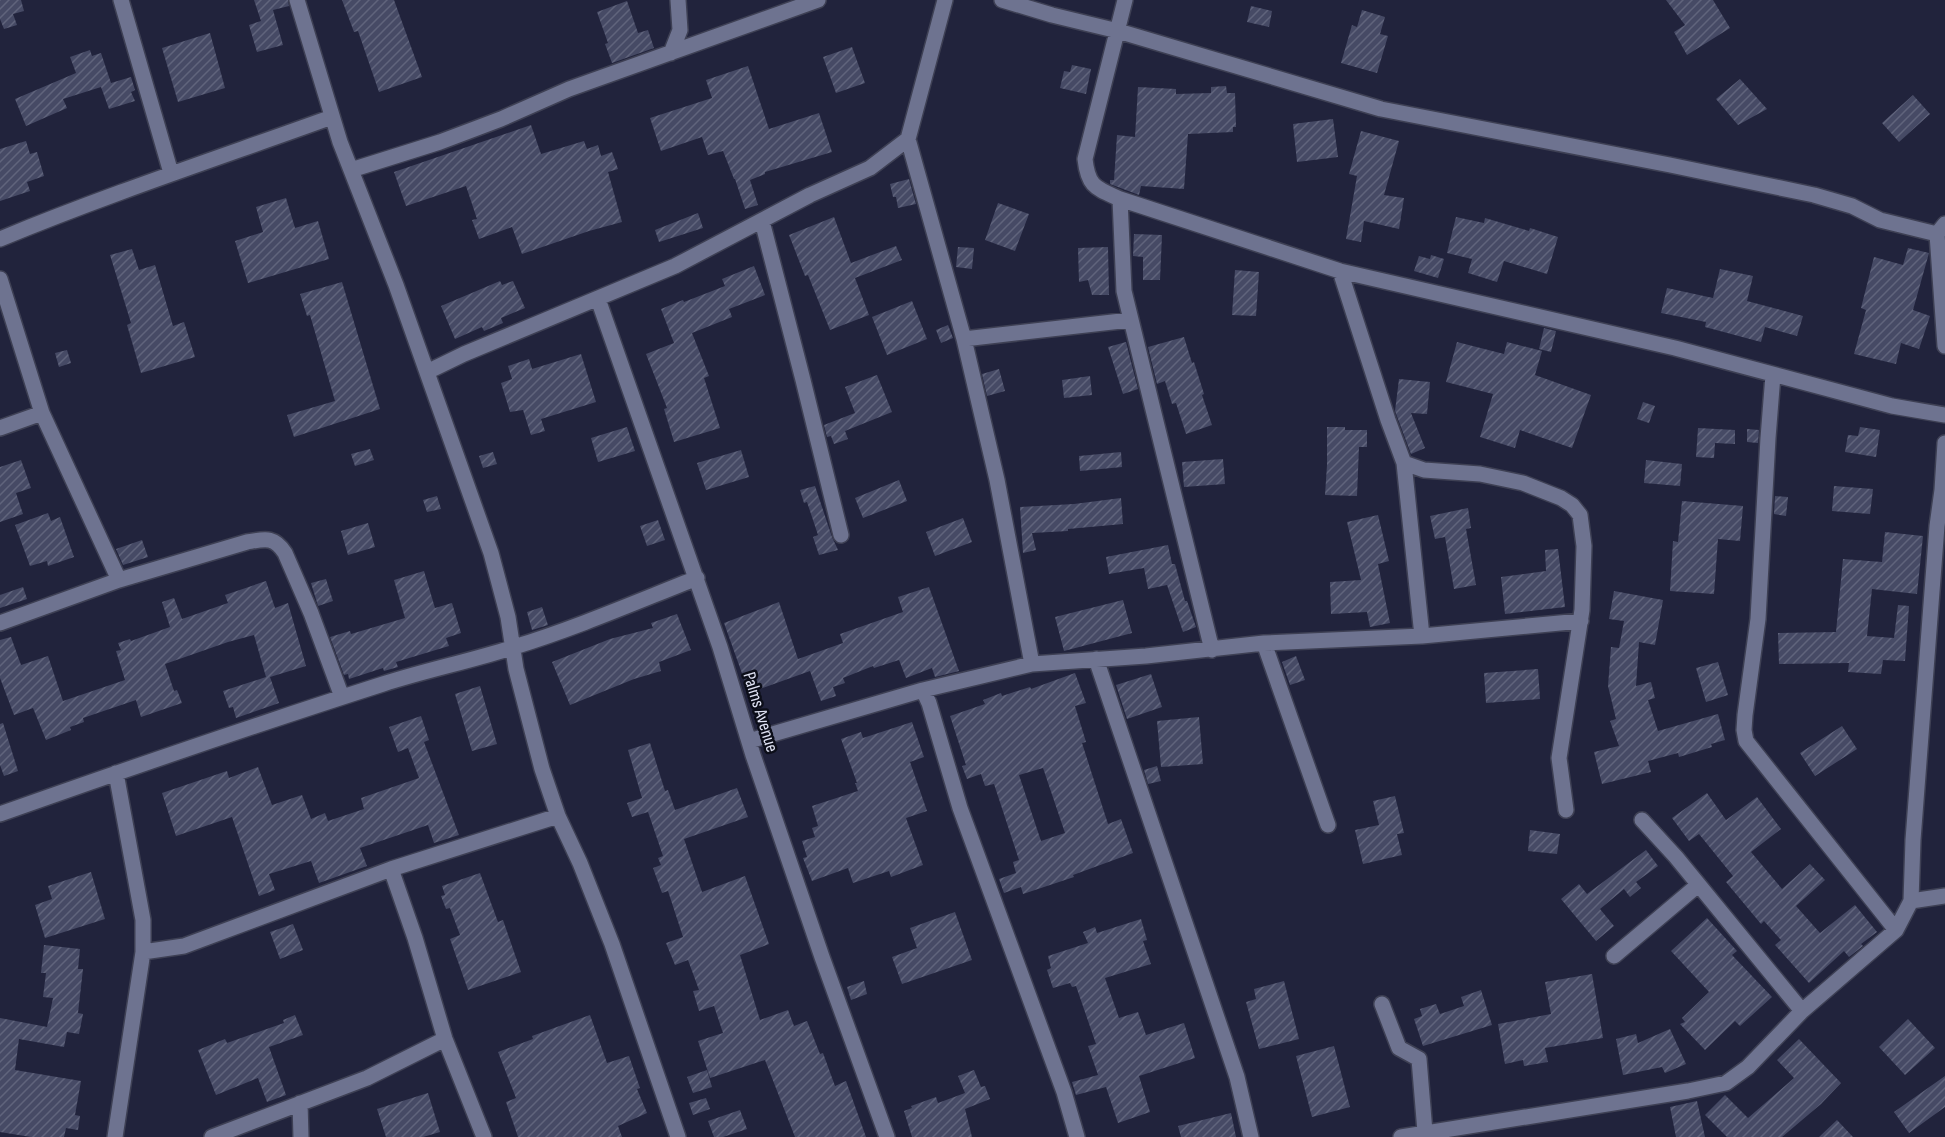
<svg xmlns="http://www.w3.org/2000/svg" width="1945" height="1137" viewBox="0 0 1945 1137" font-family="'Sofia Sans Condensed',sans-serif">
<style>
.building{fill:url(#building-hatch);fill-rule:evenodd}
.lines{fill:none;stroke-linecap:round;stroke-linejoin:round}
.street-casing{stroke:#3e4054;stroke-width:18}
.street{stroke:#6e7390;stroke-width:15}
.labels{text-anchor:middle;stroke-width:5;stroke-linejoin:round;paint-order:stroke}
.street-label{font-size:18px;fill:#e0e3f4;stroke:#0c0e19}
</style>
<defs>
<pattern id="building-hatch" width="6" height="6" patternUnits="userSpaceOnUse" patternTransform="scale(1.5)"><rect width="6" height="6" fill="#464a65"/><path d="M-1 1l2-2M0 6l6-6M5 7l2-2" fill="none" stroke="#60647c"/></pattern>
</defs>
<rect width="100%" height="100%" fill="#21233c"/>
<path class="building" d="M0 0H21L24 11 13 14 17 25 4 29 0 19Z
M254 0H288L289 6 273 10 283 45 257 52 249 25 261 21Z
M342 0H394L422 77 379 92 358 31 354 32Z
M1666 0H1713L1730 28 1687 55 1674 32 1685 25Z
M627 1 638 33 648 30 654 48 612 63 605 44 608 43 597 12Z
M1251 6 1272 11 1269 27 1247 22Z
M1362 10 1385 17 1380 34 1388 36 1377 73 1341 63 1352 25 1357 27Z
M210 33 225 88 178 102 162 48Z
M852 47 865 83 836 93 823 57Z
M90 50 92 56 101 53 111 83 131 77 135 90 131 92 135 101 109 109 101 87 63 99 67 108 26 126 15 99 76 73 70 57Z
M1072 65 1091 69 1086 94 1060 88 1064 71 1070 72Z
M748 66 769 129 819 113 832 152 765 172V174L750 180 758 205 745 209 735 179H734L723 151 708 155 702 137 661 151 650 118 712 98 706 80Z
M1740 79 1767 109 1738 125 1716 99Z
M1226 86 1227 93H1235L1236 127H1233V132L1188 134 1184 189 1141 186 1139 195 1110 184V180H1114L1117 135 1135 137 1138 87 1176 89V94L1211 93V87Z
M1913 95 1930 114 1899 142 1882 123Z
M1333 119 1338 157 1297 162 1293 124Z
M531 125 541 154 584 141 587 149 598 145 601 156 612 152 618 169 608 172 622 222 589 231 522 254 512 227 479 239 472 220 477 219 466 186 406 206 394 172Z
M1361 131 1399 141 1384 195 1404 198 1399 229 1364 221 1361 242 1346 239 1357 176 1349 174Z
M26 141 30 154 37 152 44 176 27 182 30 191 0 201V149Z
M909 179 916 204 898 208 896 197H893L890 184Z
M286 198 295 228 318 221 329 259 248 283 235 241 263 232 256 207Z
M998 203 1029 214 1015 251 985 240Z
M698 213 703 228 659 242 655 230Z
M834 217 851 263 896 246 902 260 855 278 869 315 830 330 808 275 805 276 789 235Z
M1456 217 1484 223 1485 218 1529 231 1530 228 1558 237 1547 274 1504 261 1497 282 1468 273 1472 259 1447 253Z
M1134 234 1162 235 1160 280H1143V257L1133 256Z
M958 247 974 248 972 269 956 267Z
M1108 247 1109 295H1092L1088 280 1079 282 1078 248Z
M1908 248 1929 253 1913 310 1930 316 1919 349 1901 343 1896 364 1854 354 1866 310 1861 308 1874 257 1903 265Z
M132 249 139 270 155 265 173 326 184 322 195 357 141 373 127 325 131 323 110 255Z
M1431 255 1444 259 1438 278 1414 271 1419 256 1430 259Z
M754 266 765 295 729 309 732 317 692 333 709 376 704 378 720 428 674 442 664 409 667 408 646 354 674 343 661 309 683 300 684 302 725 286 722 279Z
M1720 269 1753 276 1747 301 1803 316 1797 336 1765 327 1761 342 1705 327 1706 322 1661 313 1667 288 1713 298Z
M1235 270 1259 272 1256 316 1232 315Z
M500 281 502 285 513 281 525 308 501 318 503 323 484 331 482 327 455 339 441 306Z
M342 282 380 409 294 437 287 415 335 401 310 315 307 316 300 294Z
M912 301 927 339 887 355 872 317Z
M948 325 953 338 941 343 936 330Z
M1544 328 1556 331 1551 352 1539 349Z
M1184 337 1192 363 1194 362 1204 394 1202 395 1212 425 1186 434 1176 403 1172 404 1165 381 1157 384 1148 347Z
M1126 342 1138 389 1123 394 1108 347Z
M1457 342 1504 354 1507 342 1542 351 1535 375 1591 395 1572 448 1520 430 1515 448 1480 437 1493 394 1446 382Z
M67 350 71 363 59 367 55 353Z
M581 354 596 402 541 419 545 431 531 435 523 410 510 412 501 383 512 379 508 366 529 359 532 369Z
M999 369 1005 391 987 396 982 374Z
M877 375 892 412 845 431 848 439 834 444 831 436 827 437 824 425 855 413 845 387Z
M1090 376 1092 395 1064 398 1062 380Z
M1399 379 1430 382 1427 414 1411 413 1425 448 1411 454 1395 411Z
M1643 402 1655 406 1649 423 1637 419Z
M627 427 635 451 598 462 591 438Z
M1327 427H1345V430H1367V447H1359L1357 496 1325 495 1327 465Z
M1860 427 1880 430 1876 457 1845 452 1848 435 1858 436Z
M1698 428 1735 430V444L1715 443 1714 458 1696 457Z
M1747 429 1759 430 1758 443 1747 442Z
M370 449 374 460 355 466 351 454Z
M741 450 749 477 706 490 697 463Z
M493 452 497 464 483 468 479 456Z
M1121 452 1122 467 1080 471 1079 456Z
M1223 459 1225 484 1184 487 1182 462Z
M21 460 31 488 16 493 23 514 0 522V467Z
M1646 460 1682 464 1680 486 1644 483Z
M899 480 907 501 863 518 855 498Z
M815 486 832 537 838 550 819 555 813 537 818 535 807 502 804 503 800 490Z
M1834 486 1873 489 1870 514 1832 511Z
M437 496 441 509 427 512 423 500Z
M1775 496 1788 497 1786 516 1774 514Z
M1121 498 1123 524 1068 529V531L1032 533 1036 550 1023 553 1020 507 1074 504Z
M1682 501 1743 506 1740 541 1718 539 1714 594 1670 591 1673 541 1678 542Z
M1468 508 1471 528 1466 529 1476 585 1454 589 1445 537 1435 539 1430 516Z
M48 513 51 521 60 517 74 557 48 566 47 561 30 566 15 525Z
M1378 515 1389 561 1378 564 1390 623 1370 627 1367 612 1331 614 1330 582 1361 580 1347 522Z
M963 518 972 542 935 556 926 532Z
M658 520 665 540 647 546 640 526Z
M368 523 375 547 348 555 341 531Z
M1885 532 1923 536 1917 594 1872 589 1867 636 1894 638 1898 605 1909 606 1905 661 1883 660 1881 674 1848 672 1849 663 1779 664 1778 633 1836 632 1843 559 1882 562Z
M142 540 148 557 123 565 116 549Z
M1168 545 1172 564H1175L1185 601H1187L1196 627 1183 632 1167 585 1148 589 1144 568 1109 574 1106 557Z
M1558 549 1565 607 1505 614 1501 577 1546 571 1545 550Z
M424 571 435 608 452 603 461 633 446 638 449 646 396 662 398 667 384 671 383 668 349 679 348 674 344 675 330 637 350 631 351 634 405 618 394 580Z
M326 579 333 601 318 606 311 583Z
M266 581 275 608 288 603 306 666 270 677 279 703 236 718 233 707 229 708 223 691 266 677 254 635 228 642 165 664 174 691 177 690 182 703 141 717 136 700 83 718 84 722 70 727 71 730 46 740 33 708 14 715 0 678V640L11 637 21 665 48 656 63 701 125 680 116 651 121 650 118 643 130 639 131 641 170 627 162 602 174 598 182 619 228 603 225 595Z
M23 587 27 599 0 608V595Z
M929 587 959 671 935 677 932 668 906 678 899 660 874 668 873 666 843 678 845 683 833 687 836 696 821 701 810 671 749 693 724 623 779 602 798 659 843 643 840 634 903 612 898 597Z
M1614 591 1663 600 1655 645 1639 642 1636 686 1651 682 1655 698 1648 700 1658 731 1718 714 1725 740 1711 744 1712 747 1679 757 1678 753 1648 761 1651 772 1602 784 1594 752 1619 746 1610 721 1616 719 1608 686 1611 647 1619 648 1624 621 1609 619Z
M1123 600 1132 633 1064 651 1055 617Z
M542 607 548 625 532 630 527 612Z
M677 614 691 650 659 662 661 671 634 679 570 705 552 662 610 639 653 628 651 623Z
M1296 656 1305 680 1290 685 1282 662Z
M1718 662 1728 695 1706 702 1696 668Z
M1538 669 1540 699 1486 703 1484 673Z
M1075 673 1086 703 1075 706 1086 742 1082 743 1108 824 1121 819 1133 853 1073 875 1074 877 1023 894 1021 887 1004 893 999 879 1016 873 1013 862 1019 860 994 784 985 786 981 774 967 779 962 766 966 765 950 716 985 704 983 700 1001 693 1002 696 1030 687 1031 689ZM1043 768 1065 833 1041 841 1019 775Z
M1151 674 1162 707 1127 719 1116 685Z
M480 686 497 744 472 751 455 694Z
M421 716 429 740 424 742 459 835 434 843 428 825 360 848 367 866 319 883 311 861 269 874 275 890 259 896 232 817 176 836 162 793 227 771 229 778 258 767 272 805 302 795 311 819 325 813 328 821 364 809 361 798 419 778 408 748 398 752 389 727Z
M1199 717 1203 764 1161 767 1157 721Z
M912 722 924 757 910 762 927 811 906 818 923 865 891 877 889 871 853 883 848 868 812 881 803 858 807 857 802 841 815 837 812 828 818 826 812 806 858 791 855 783H857L841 739 861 732 863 738Z
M3 723 18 771 4 776 0 765V724Z
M1842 726 1857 749 1815 776 1800 753Z
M650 743 665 791 668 790 675 810 737 788 748 817 684 839 702 892 745 876 769 944 740 955 760 1020 788 1010 794 1026 807 1021 820 1054 823 1053 835 1086 846 1081 866 1137H795L765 1060 710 1078 698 1041 723 1033 714 1006 699 1011 693 991 699 990 688 960 675 965 666 943 683 937 668 891 662 893 653 868 661 865 658 858 663 856 648 812 632 817 627 803 642 798 628 750Z
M1157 766 1161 781 1148 784 1144 770Z
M1707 793 1726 820 1757 797 1781 829 1751 852 1782 889 1810 864 1825 880 1796 906 1820 933 1855 905 1877 932 1861 944 1863 946 1849 957 1844 951 1809 983 1775 945 1781 940 1764 921 1761 924 1726 882 1733 876 1699 834 1689 841 1672 818Z
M1395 796 1404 833 1397 834 1402 855 1363 864 1355 830 1379 825 1373 801Z
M1530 830 1560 834 1557 854 1528 851Z
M1646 850 1658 866 1636 882 1641 888 1630 897 1624 889 1600 909 1614 926 1596 941 1561 899 1579 884 1587 894Z
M91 872 105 919 45 938 35 905 52 899 48 886Z
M480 873 498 922 503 920 521 972 468 990 450 939 460 935 450 908 446 909 441 896 445 895 442 886Z
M955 912 972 960 902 984 892 957 917 948 910 928Z
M1707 918 1737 951 1732 955 1772 997 1740 1026 1735 1021 1705 1050 1680 1024 1685 1022 1682 1018 1709 992 1671 951Z
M1141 919 1147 940 1143 941 1151 964 1105 978 1119 1018 1138 1012 1146 1035 1184 1023 1195 1058 1139 1076 1150 1112 1118 1123 1106 1087 1076 1095 1072 1082 1098 1075 1088 1046 1096 1044 1076 986 1072 987 1070 983 1053 988 1047 970 1051 968 1048 956 1088 943 1083 932 1095 927 1097 933Z
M293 924 303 950 280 959 270 932Z
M44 945 80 949 78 969H83L78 1013 83 1014 79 1034 67 1032 64 1047 19 1039 15 1070 81 1081 75 1115 80 1116 78 1130 66 1128 64 1137H31L0 1132V1018L47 1027 53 998 43 997 46 973H41Z
M1592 974 1603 1038 1545 1048 1548 1062 1524 1066 1523 1060 1505 1064 1498 1024 1551 1014 1545 982Z
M864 981 867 994 851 1000 847 987Z
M1284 981 1299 1039 1259 1049 1246 1002 1256 999 1254 989Z
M1481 990 1492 1025 1423 1046 1414 1019 1422 1016 1420 1009 1436 1004 1440 1014 1464 1006 1461 997Z
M295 1015 303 1035 269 1047 286 1095 267 1102 258 1078 216 1095 198 1050 225 1039 227 1043 284 1023 283 1020Z
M590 1015 607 1063 629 1056 640 1088 637 1089 647 1113 618 1126 622 1137H518L506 1102 516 1098 498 1052 533 1039 532 1036Z
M1908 1019 1935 1048 1905 1075 1879 1047Z
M1670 1029 1686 1064 1665 1073 1662 1067 1623 1075 1616 1039 1636 1034 1638 1043Z
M1799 1039 1841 1083 1821 1104 1782 1137H1727L1705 1115 1725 1095 1748 1118 1794 1078 1777 1060Z
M1334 1046 1350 1107 1312 1117 1296 1056Z
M707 1070 712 1087 693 1093 687 1077Z
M974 1070 981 1087 985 1086 990 1099 965 1109 972 1137H912L904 1111 912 1108 911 1106 936 1097 938 1103 965 1093 958 1076Z
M1945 1076V1107L1909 1133 1894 1112Z
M428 1093 440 1132 423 1137H386L377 1109Z
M706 1098 710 1109 693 1115 689 1103Z
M1697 1101 1705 1137H1676L1670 1107Z
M740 1110 747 1129 723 1137H714L708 1121Z
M1231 1113 1236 1137H1181L1178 1126Z
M1837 1120 1853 1137H1819Z"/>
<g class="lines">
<g class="street-casing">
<path id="street" d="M121 0 171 173
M297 0 340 142 396 285 491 553 508 617 516 669 542 769 558 816 580 863 612 944 678 1137
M1002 0 1052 15 1118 31 1381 109 1670 165 1814 195 1852 206 1880 220 1937 234
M1125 0 1085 159C1088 187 1096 188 1120 199L1340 271 1675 348 1892 406 1945 415
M671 53 680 30 678 0
M908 139 964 339 997 480 1032 664
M351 170 440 142 501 119 569 89 818 0
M1120 199 1124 291 1212 650
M762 221 803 380 841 535
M1945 224 1937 234 1945 346
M0 239C109 194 221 157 332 117
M1340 271 1388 420 1404 463 1424 470 1480 474 1523 483 1561 498 1572 505 1580 515 1584 546 1582 610 1559 758 1566 810
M0 279 42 413
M598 299 720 647 753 755 822 957 887 1137
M964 339 1130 320
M427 372 464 354 675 266 810 195 870 168 908 139 945 0
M1773 375 1768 438 1758 619 1745 715 1744 730 1746 741 1896 930
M0 428 42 413 119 580
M1404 463 1422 636
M0 623 119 580 247 542C265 539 274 536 285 553L311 613 342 697
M1264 643 1328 825
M1096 659 1237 1077 1251 1137
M923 690 929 703 960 808 1064 1092 1077 1137
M749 741 923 690 1032 664 1146 656 1264 643 1422 636 1581 621
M0 814C127 769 255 725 383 684 426 670 471 661 514 647 576 628 636 602 697 578
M1642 820 1676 857 1802 1011
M391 869 415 938 445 1039 484 1137
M1911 901 1945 896
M143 952 184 946 391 869 558 816
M1614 956 1698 885
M1382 1004 1399 1048 1419 1059 1425 1132
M300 1103 301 1137
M115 1137 143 952V920L116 773
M212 1137 367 1078 445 1039
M1401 1137 1688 1091 1726 1083 1748 1067 1802 1011 1896 930 1911 901 1913 840 1937 526 1942 490 1945 443"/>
</g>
<use href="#street" class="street"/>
</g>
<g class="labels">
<g class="street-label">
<text transform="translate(761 712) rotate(73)" y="6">Palms Avenue</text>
</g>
</g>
</svg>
